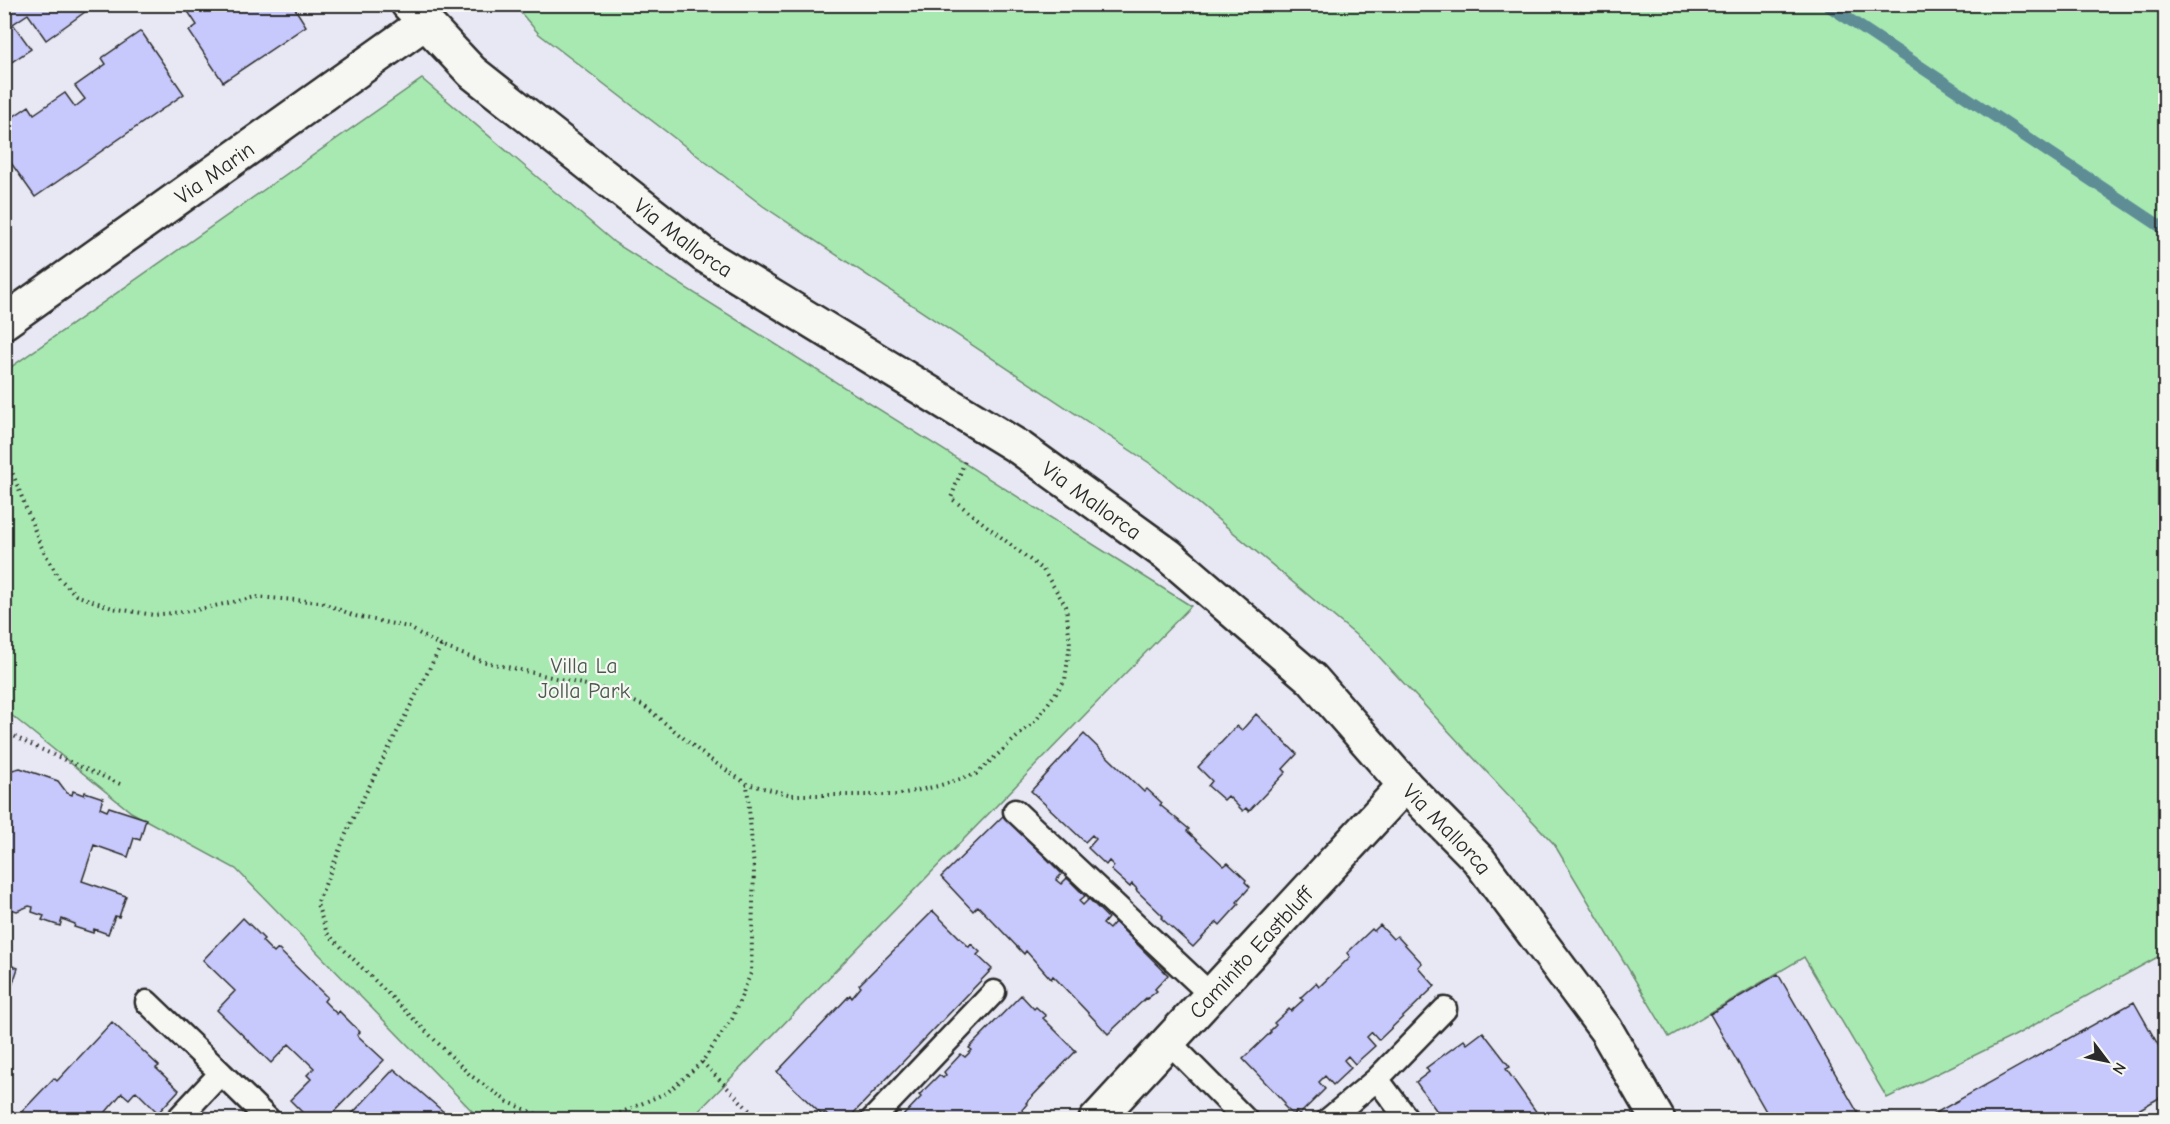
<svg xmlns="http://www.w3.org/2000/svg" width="2170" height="1124" viewBox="0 0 2170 1124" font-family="'Comic Neue',sans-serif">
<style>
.green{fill:#a8e9b2;stroke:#6a8a6e;stroke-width:1.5}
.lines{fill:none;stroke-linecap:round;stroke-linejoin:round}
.stream{stroke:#5e8d96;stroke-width:12}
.building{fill:#c7c8fb;stroke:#2b2b2b;stroke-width:1.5}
.lane-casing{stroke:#2b2b2b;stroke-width:27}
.street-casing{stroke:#2b2b2b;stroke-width:38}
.secondary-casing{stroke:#2b2b2b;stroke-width:38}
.path{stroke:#2b2b2b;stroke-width:4;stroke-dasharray:1.5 4.5;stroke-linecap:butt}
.lane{stroke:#f6f6f2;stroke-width:22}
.street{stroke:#f6f6f2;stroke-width:33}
.secondary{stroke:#f6f6f2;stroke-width:33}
.labels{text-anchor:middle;stroke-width:4.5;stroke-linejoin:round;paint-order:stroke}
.street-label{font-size:22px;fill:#2b2b2b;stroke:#f6f6f2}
.park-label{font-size:22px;fill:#4a5a4d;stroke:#f6f6f2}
</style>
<rect width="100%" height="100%" fill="#e8e8f5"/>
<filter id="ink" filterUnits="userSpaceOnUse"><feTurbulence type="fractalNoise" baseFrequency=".0167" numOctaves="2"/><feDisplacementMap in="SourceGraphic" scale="12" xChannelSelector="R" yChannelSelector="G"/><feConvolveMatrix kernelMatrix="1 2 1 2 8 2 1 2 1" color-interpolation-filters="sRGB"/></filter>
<g filter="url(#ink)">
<path class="green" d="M514 5H2165V953L2014 1036 1887 1098 1804 957 1669 1037 1554 844 1369 646 1154 466 763 206 539 34Z
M422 79 615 243 1191 606 691 1119H480L236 869 131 812 5 710 4 372Z"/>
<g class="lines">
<path class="stream" d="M1826 4 2166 230"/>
</g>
<path class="building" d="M4 4H96L46 40 28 14 13 24 31 49 4 67Z
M183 4H292L306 26 223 82 189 31 197 25Z
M141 31 184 94 35 197 4 153V123L29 106 34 114 65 93 75 107 85 99 75 86 106 64 102 58Z
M1256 714 1297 754 1283 769 1286 772 1249 811 1246 808 1243 811 1228 796 1224 800 1208 786 1212 781 1198 767 1237 726 1242 730Z
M1084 734 1144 792 1147 789 1162 803 1160 805 1189 829 1187 831 1224 866 1228 863 1246 880 1245 882 1250 887 1237 902 1239 904 1220 925 1217 922 1193 947 1161 918 1163 916 1136 890 1137 889 1132 884 1130 887 1111 870 1114 866 1109 861 1106 865 1088 848 1096 839 1092 835 1085 842 1031 791Z
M20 768 58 781 67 793 72 795 73 791 84 795 85 792 103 798 100 808 107 811 109 807 146 819 140 840 134 838 128 857 94 845 82 881 126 896 119 917 115 916 108 934 94 929 93 933 74 927 75 924 62 919 60 926 42 920 44 916 32 912 33 907 29 906 17 911 4 907V772Z
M1004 815 1062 874 1056 880 1061 884 1067 878 1085 896 1079 901 1083 905 1089 899 1108 918 1103 924 1109 929 1115 922 1168 975 1155 989 1157 991 1147 999 1146 998 1108 1034 1057 980 1053 976 1051 979 1026 951 1024 954 978 906 973 911 941 877Z
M933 911 969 947 971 944 980 952 977 955 992 969 847 1120H831L825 1113 822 1115 777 1072 850 995 852 998 861 987 859 985Z
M243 918 264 939 262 941 274 953 278 949 327 997 324 1001 337 1014 339 1011 360 1032 357 1035 384 1060 326 1120H310L290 1100 311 1079 307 1075 314 1068 289 1044 271 1063 217 1010 235 991 203 960Z
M1380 925 1393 939 1397 936 1422 963 1418 967 1435 986 1379 1040 1372 1032 1367 1037 1375 1046 1355 1064 1348 1056 1344 1060 1351 1068 1333 1085 1325 1076 1319 1082 1325 1089 1299 1115 1296 1112 1293 1115 1283 1105 1285 1103 1243 1059 1271 1032 1270 1031 1276 1025 1274 1023 1289 1009 1291 1011 1303 1000 1300 998 1316 983 1319 987 1350 957 1347 953 1372 929 1374 931Z
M4 963 18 968 11 989 6 987 4 992Z
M1778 974 1862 1120H1771L1710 1014Z
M1021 995 1034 1009 1036 1007 1046 1016 1043 1018 1076 1051 1026 1103 1027 1104 1022 1110 1024 1112 1016 1120H899L921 1097 919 1095 939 1075 943 1078 946 1075 944 1072 961 1054 965 1057 972 1050 969 1048Z
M2134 1002 2166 1059V1094L2121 1120H1923Z
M112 1022 159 1066 156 1068 179 1090 158 1113 136 1091 129 1099 122 1093 99 1120H14L54 1078 57 1081Z
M1483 1032 1510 1067 1506 1069 1542 1120H1443L1416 1082 1429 1072 1426 1068 1464 1040 1467 1044Z
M394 1069 446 1114 443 1117 446 1120H352L350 1116Z"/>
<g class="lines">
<g class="lane-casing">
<path id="lane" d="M1015 811 1211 995
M147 1002 221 1073
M1168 1041 1246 1120
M1377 1079 1445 1009
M177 1120 221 1073 269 1120
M872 1120 994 992
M1328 1120 1377 1079 1408 1120"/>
</g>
<g class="street-casing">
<g id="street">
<path id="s1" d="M1096 1120 1405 785"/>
</g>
</g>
<g class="secondary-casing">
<g id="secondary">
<path id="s2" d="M408 4 472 72 704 255 1020 448 1168 555 1312 679 1405 785 1478 859 1606 1030 1658 1120"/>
<path id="s3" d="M4 322 424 23"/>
</g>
</g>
<path class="path" d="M4 451 40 544 58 577 76 595 112 608 153 615 191 611 256 597 321 602 355 616 408 627 441 646 481 661 608 690 644 706 708 758 747 784 792 795H896L938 786 976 774 1037 719 1065 680 1070 644 1066 606 1043 570 951 498 966 458
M441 646 351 822 317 904 327 933 470 1075 508 1102 539 1115 560 1120
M4 731 29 744 120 784
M702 1062 759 1120
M597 1120 609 1118 668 1092 702 1062 732 1019 751 973 754 869 747 784"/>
<use href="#lane" class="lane"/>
<use href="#street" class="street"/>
<use href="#secondary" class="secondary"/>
</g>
</g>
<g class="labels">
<g class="street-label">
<text dy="8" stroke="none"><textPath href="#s3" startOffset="258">Via Marin</textPath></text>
<text dy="8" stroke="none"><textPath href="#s2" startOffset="362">Via Mallorca</textPath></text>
<text dy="8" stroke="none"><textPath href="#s2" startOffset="848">Via Mallorca</textPath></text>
<text dy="8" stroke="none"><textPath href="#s2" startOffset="1334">Via Mallorca</textPath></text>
<text dy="8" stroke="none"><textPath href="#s1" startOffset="228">Caminito Eastbluff</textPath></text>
</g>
<g class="park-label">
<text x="584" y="673">Villa La<tspan x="584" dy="25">Jolla Park</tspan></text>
</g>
</g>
<rect width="2170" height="1124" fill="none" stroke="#f6f6f2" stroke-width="24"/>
<rect x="12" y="12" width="2146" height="1100" fill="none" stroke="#2b2b2b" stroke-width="2" filter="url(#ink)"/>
<g transform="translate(2107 1061) rotate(122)" stroke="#f6f6f2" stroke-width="4.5" paint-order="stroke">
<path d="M0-4.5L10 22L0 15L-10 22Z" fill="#2b2b2b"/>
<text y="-9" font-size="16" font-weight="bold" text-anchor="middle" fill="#2b2b2b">N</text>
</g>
</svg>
